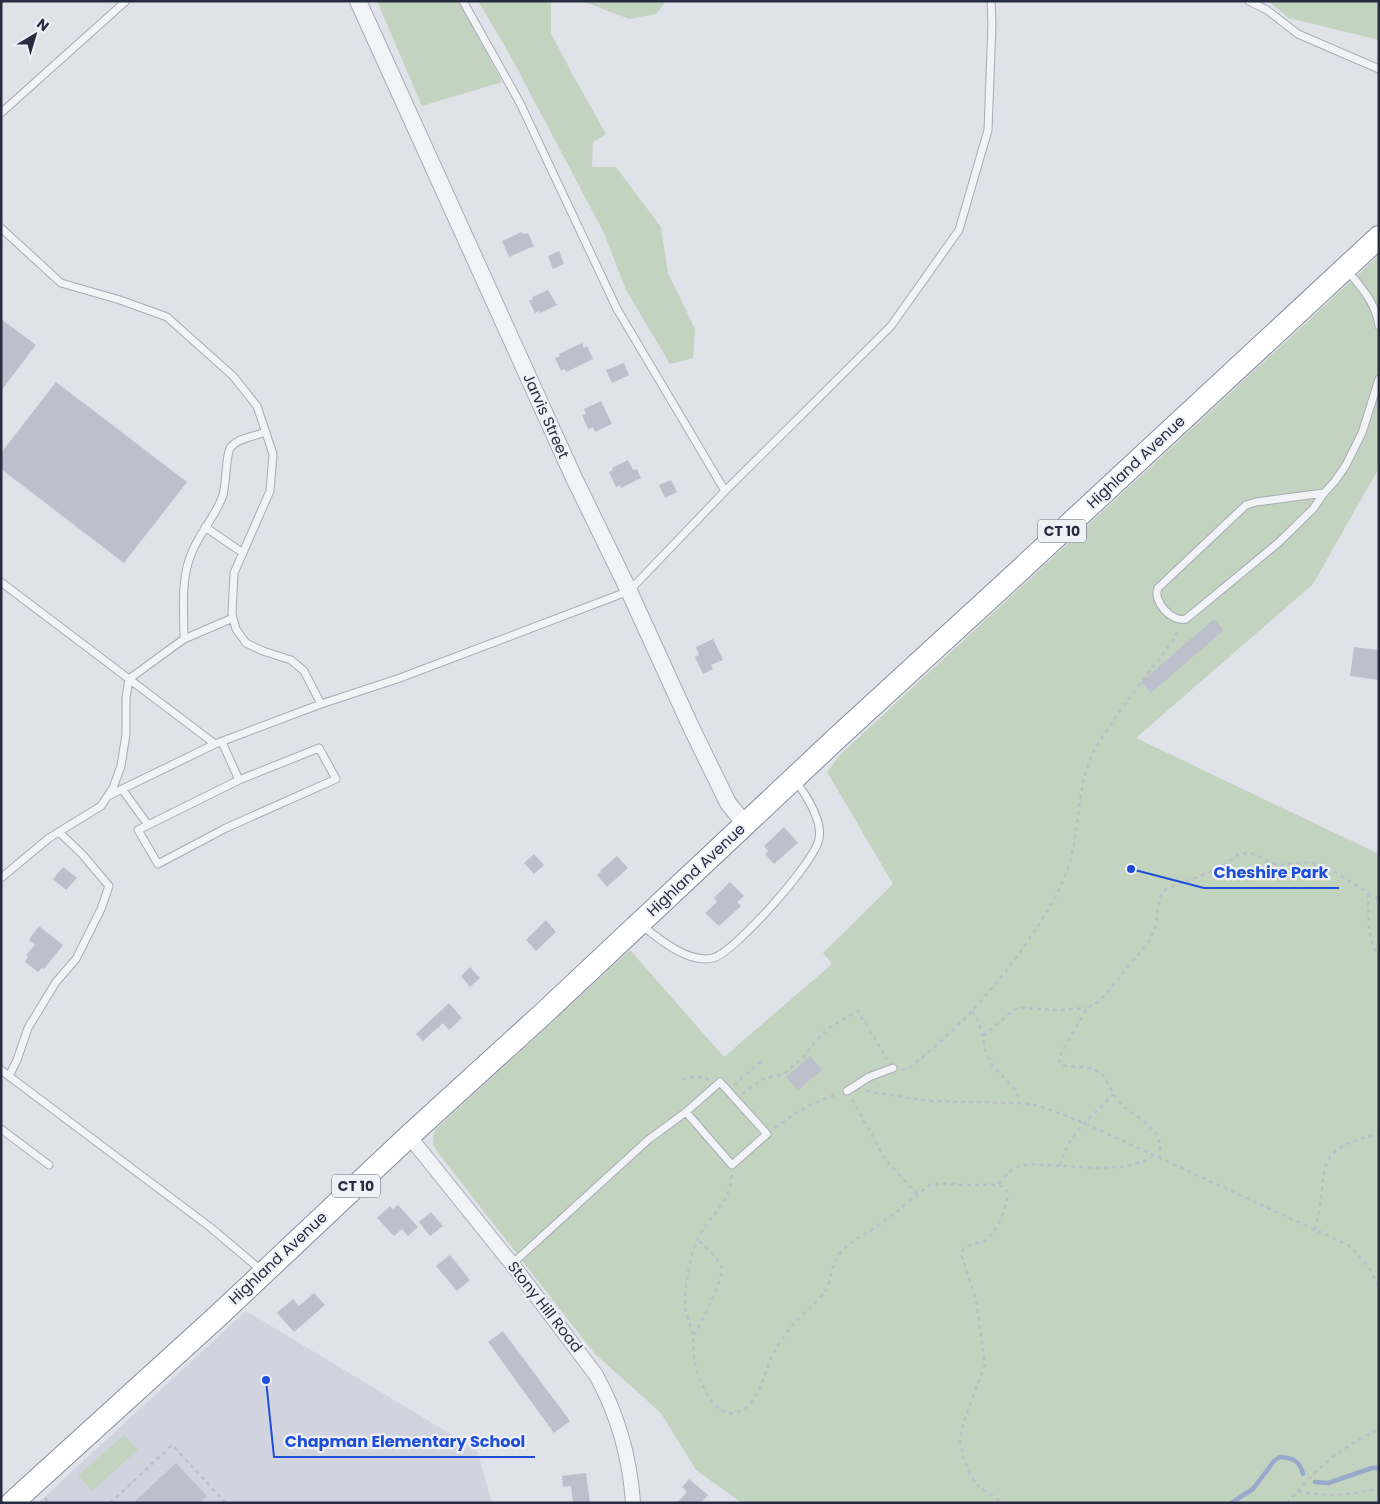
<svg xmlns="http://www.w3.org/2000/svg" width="1380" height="1504" viewBox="0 0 1380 1504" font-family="Poppins,sans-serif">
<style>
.built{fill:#d1d4de}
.green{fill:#c2d4c0}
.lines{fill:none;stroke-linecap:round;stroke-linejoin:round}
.stream{stroke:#98a9cc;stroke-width:4.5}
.building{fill:#bcc0cc}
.service-casing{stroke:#a8abb7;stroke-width:9}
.minor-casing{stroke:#a8abb7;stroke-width:16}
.tertiary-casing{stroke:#a8abb7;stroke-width:18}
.trunk-casing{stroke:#868ca1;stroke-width:24}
.path{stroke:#bdbfc8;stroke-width:2.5;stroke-dasharray:4 4;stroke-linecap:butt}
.service{stroke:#f2f3f7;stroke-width:7}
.minor{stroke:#f2f3f7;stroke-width:14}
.tertiary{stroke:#f2f3f7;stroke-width:16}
.trunk{stroke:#fff;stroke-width:22}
.labels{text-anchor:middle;stroke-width:4.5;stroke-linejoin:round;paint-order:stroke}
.shield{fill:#eff1f7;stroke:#636778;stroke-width:1}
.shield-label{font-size:14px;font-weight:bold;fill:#272c41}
.street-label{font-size:15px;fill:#272c41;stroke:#eff1f7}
.leader{fill:none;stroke:#1d4ed8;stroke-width:2}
.callout-dot{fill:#1d4ed8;stroke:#eff1f7;stroke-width:2}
.callout-label{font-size:16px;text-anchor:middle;font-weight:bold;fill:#1d4ed8;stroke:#eff1f7;stroke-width:4.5;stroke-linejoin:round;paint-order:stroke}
</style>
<rect width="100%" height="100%" fill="#dfe2e9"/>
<path class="built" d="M246 1311 477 1450 492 1503H38Z"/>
<path class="green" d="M377 1H460L502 82 422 106Z
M478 1H551V33L569 68 606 134 593 142 592 167H616L661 227 668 273 695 329 693 358 670 364 626 290 604 233 511 57Z
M582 1H663L664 4 656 14 629 19Z
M1268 1H1379V40L1289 18Z
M1379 255V468L1313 584 1136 738 1379 854V1503H742L696 1470 661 1413 595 1354 439 1154C432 1144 431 1140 436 1129L630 950 724 1057 832 964 823 953 893 884 827 772 841 754Z
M124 1435 138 1450 92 1491 78 1475Z"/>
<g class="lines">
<path class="stream" d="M1315 1482 1328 1483 1372 1468H1379
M1231 1503 1253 1489 1274 1461 1280 1457C1293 1458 1300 1461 1303 1474"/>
</g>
<path class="building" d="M522 232 523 234 528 233 534 246 509 257 502 241Z
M559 251 564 264 553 269 548 256Z
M548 290 557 305 540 313 539 311 535 313 529 301 533 299 532 297Z
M1 319 36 345 1 391Z
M582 343 584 348 587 346 593 359 566 372 565 369 561 371 555 358 560 356 559 354Z
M624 363 629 375 612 383 606 370Z
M56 382 187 482 124 563 1 469V453Z
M601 401 612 424 595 432 593 427 588 429 582 415 586 414 584 409Z
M628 460 633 470 637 469 641 478 621 488 620 485 616 487 609 472 613 470 612 468Z
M671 480 677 492 665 498 659 485Z
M1214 619 1224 630 1151 693 1141 682Z
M713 639 723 660 711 665 713 669 703 674 695 657 699 655 696 647Z
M1354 647 1379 650V680L1350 676Z
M784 827 798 843 774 864 765 854 768 851 764 846Z
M534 854 544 865 534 874 524 863Z
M617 856 628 868 607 887 597 875 601 872 600 871Z
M63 867 77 878 66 890 53 879Z
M730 882 744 896 737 902 741 906 719 926 705 913 717 902 714 898Z
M546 920 556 932 536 951 526 940Z
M39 926 63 945 44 969 42 968 38 972 25 962 28 957 26 955 35 945 29 940Z
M470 967 480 978 470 987 461 976Z
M449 1003 462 1018 449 1030 443 1023 423 1041 416 1034Z
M810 1056 822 1070 798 1090 786 1077Z
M398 1205 418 1227 408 1236 402 1229 394 1236 377 1218 390 1206 393 1209Z
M431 1212 443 1226 430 1236 419 1222Z
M450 1255 470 1280 457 1291 436 1266Z
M314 1293 325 1305 294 1332 277 1313 293 1299 299 1306Z
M503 1331 570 1421 554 1433 488 1342Z
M176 1463 207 1496 200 1503H133Z
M586 1473 590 1503H573L571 1486 563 1487 562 1476Z
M689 1479 708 1495 701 1503H677L687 1492 682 1487Z"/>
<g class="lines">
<g class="service-casing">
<path id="service" d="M463 1 520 103 617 309 725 491
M1249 1 1267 10 1298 34 1379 69
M1 113 126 1
M1 228 61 283 120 300 167 317 233 376 257 406 273 454 270 491 234 573 232 614 236 629 246 643 263 651 291 660 304 671 321 704
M1347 270C1361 287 1376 303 1379 326
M1324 493 1256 502 1246 505 1158 588C1152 601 1172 623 1186 619L1278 543 1313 509 1324 493 1335 481 1346 465 1362 433 1379 379
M205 527 243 553
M1 582 215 744 321 704 400 678 629 591 725 491 891 326 959 230 988 130 992 24 991 1
M184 639C184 611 180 579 192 552 200 532 216 516 223 495 226 485 226 452 231 447 238 438 255 436 266 432
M222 742 239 780 319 748 336 779 226 828 158 864 138 830 239 780
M122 789 148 825
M108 796 215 744
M1 878 49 838 101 806 113 788 121 766 126 734V698L129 679 184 639 233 618
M642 925C658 939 690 964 713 958 734 953 815 862 819 839 823 820 806 795 795 780
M1 1070 210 1227 262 1271
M9 1076 17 1060 28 1028 56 982 76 959 101 909 109 886 82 854 59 832
M847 1091 869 1077 893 1068
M1 1129 49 1165
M512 1264 648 1140 686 1112 720 1082 767 1134 732 1165 686 1112"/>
</g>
<g class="minor-casing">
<path id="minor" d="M409 1136 515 1268 596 1375C618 1415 630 1458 633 1503"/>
</g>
<g class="tertiary-casing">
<path id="tertiary" d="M358 1 574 478 629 591 691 727 728 803 745 824"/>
</g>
<g class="trunk-casing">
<path id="trunk" d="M12 1503 220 1314 409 1136 544 1013 838 737 1018 572 1379 237"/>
</g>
<path class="path" d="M1368 893 1379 900
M972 1011C984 1025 981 1043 989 1059 997 1076 1015 1081 1020 1102
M983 1036 1015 1009 1023 1008 1057 1010 1086 1008
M902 1069 906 1070C957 1032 999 984 1034 932 1049 908 1064 885 1071 858 1080 823 1077 784 1094 751 1099 741 1106 732 1112 723 1132 693 1154 666 1175 638L1178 629
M682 1079 697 1076 710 1080
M734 1085 764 1059
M866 1091 928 1101 1020 1103 1035 1105 1053 1111 1084 1123 1346 1244C1362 1256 1371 1269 1379 1287
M742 1094 763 1079 784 1074 807 1054 810 1048 827 1029 858 1011 887 1059
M852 1099 885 1159 917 1194
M775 1128C798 1111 811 1103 838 1094
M1159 1159C1166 1125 1137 1121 1119 1102 1110 1093 1109 1077 1097 1071 1086 1065 1074 1068 1062 1065L1060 1063 1059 1057 1087 1008 1098 1002 1105 995 1149 941 1155 930 1160 897 1166 889 1218 869 1239 854 1251 853 1278 865 1310 862 1326 866 1368 893C1369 918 1366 936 1379 959
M1060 1166C1069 1130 1091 1120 1113 1094
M732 1175C730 1203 710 1215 698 1238 690 1254 687 1278 685 1297 683 1311 691 1323 693 1337 694 1346 693 1355 695 1364 698 1379 716 1422 738 1412 761 1402 764 1371 774 1352 780 1341 788 1330 796 1321 805 1312 815 1304 823 1294 832 1283 830 1268 838 1256 848 1241 862 1237 876 1227 895 1214 912 1198 930 1185 943 1182 955 1185 968 1185 992 1186 1019 1176 1002 1215 998 1224 994 1235 985 1240 979 1244 970 1244 964 1248L961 1254 976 1299 985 1365 964 1420 960 1439 963 1456 970 1475 979 1487 1003 1503
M999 1184C1005 1177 1010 1169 1019 1166 1027 1163 1037 1165 1046 1165 1073 1166 1131 1174 1152 1156
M1314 1230C1333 1174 1304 1150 1379 1134
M694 1335C701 1321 725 1280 721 1266 719 1258 703 1246 698 1239
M1298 1491C1324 1497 1353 1495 1379 1488
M45 1498 49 1503
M110 1503 172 1445 226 1503
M1287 1503 1313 1474 1336 1454 1379 1428"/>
<use href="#service" class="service"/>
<use href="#minor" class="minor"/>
<use href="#tertiary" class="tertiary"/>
<use href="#trunk" class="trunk"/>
</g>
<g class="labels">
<g class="shield">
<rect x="1038" y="519.5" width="48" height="23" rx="4"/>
<rect x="332" y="1174.5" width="48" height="23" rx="4"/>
</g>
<g class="shield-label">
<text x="1062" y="536">CT 10</text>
<text x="356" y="1191">CT 10</text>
</g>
<g class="street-label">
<text transform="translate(546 416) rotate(66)" y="5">Jarvis Street</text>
<text transform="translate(1136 462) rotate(-43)" y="5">Highland Avenue</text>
<text transform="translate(696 870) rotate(-43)" y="5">Highland Avenue</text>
<text transform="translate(278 1258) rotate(-43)" y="5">Highland Avenue</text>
<text transform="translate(545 1307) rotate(52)" y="5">Stony Hill Road</text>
</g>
</g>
<path class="leader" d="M1131 869L1204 888H1339M266 1380L274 1457H535"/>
<g class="callout-dot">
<circle cx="1131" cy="869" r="5"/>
<circle cx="266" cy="1380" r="5"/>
</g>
<g class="callout-label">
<text x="1271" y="878">Cheshire Park</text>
<text x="405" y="1447">Chapman Elementary School</text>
</g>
<rect width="1380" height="1504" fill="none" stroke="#272c41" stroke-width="5"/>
<g transform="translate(35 35) rotate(38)" stroke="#eff1f7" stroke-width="4" paint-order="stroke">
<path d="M0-4L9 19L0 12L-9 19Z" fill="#272c41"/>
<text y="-8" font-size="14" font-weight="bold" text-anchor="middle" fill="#272c41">N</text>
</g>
</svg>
